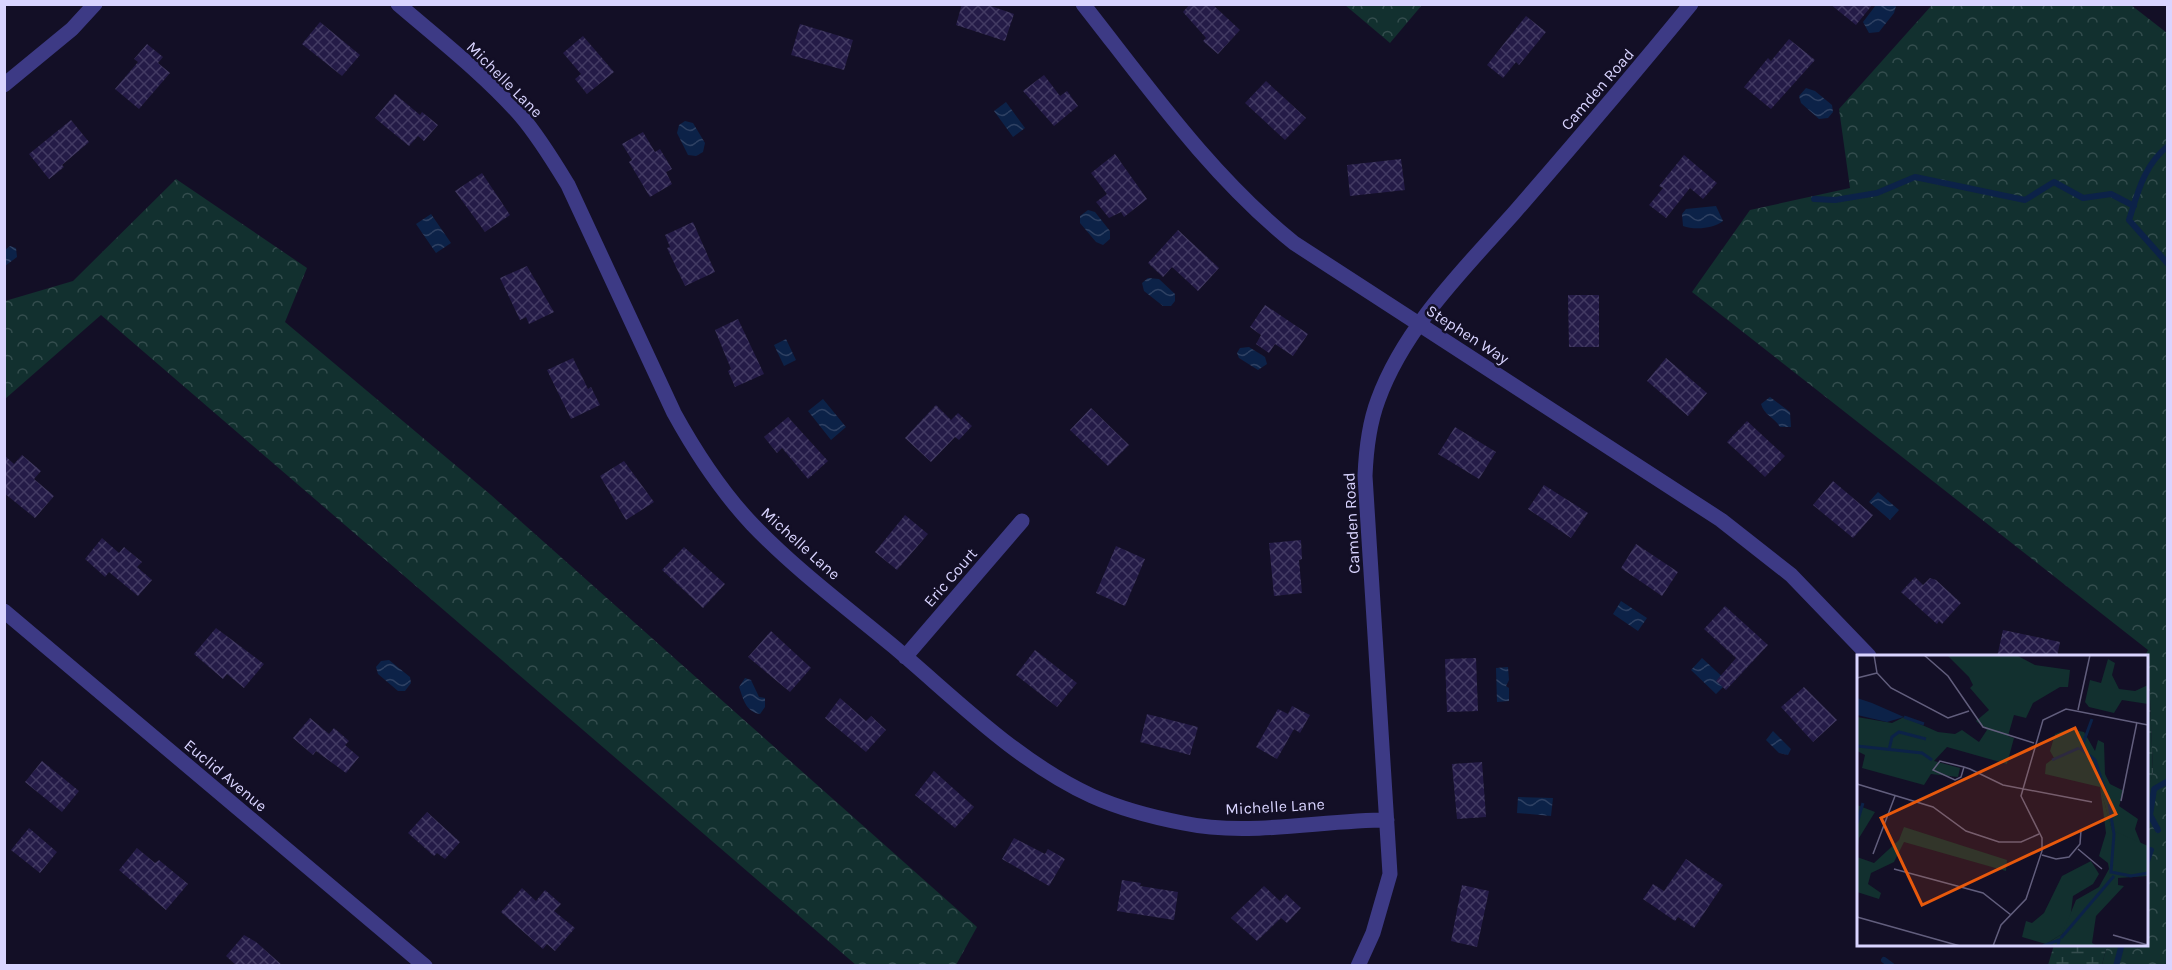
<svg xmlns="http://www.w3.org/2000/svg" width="2172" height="970" viewBox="0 0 2172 970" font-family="Karla,sans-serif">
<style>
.forest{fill:url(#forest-crowns)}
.wetland{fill:url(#wetland-marsh)}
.water{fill:url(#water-waves)}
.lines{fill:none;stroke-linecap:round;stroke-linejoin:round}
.stream{stroke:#0c2248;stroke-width:6}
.building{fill:url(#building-cross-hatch)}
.street{stroke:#3d3a85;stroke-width:15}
.labels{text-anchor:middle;stroke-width:5;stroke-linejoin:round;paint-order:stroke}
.street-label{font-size:16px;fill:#d9d4ff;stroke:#130f26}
.inset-river{fill:none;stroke:#0c2248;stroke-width:3}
.inset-road{fill:none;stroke:#625e7d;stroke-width:1.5}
.view{fill:#e8590c;fill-opacity:0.15;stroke:#e8590c;stroke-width:3}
.inset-edge{fill:none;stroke:#d9d4ff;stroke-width:3}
</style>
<defs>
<pattern id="forest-crowns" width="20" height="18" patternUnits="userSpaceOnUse" patternTransform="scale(1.5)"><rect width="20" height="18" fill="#12302f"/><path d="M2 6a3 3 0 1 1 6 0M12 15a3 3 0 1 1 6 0" fill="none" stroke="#344d4e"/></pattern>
<pattern id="wetland-marsh" width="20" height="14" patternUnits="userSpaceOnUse" patternTransform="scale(1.5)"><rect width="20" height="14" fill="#12302f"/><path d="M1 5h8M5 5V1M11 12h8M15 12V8" fill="none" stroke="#344d4e"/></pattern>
<pattern id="water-waves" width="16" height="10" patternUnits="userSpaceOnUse" patternTransform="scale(1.5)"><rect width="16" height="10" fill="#0c2248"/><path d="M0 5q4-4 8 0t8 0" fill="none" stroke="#2f4163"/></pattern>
<pattern id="building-cross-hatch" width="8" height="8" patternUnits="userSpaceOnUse" patternTransform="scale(1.5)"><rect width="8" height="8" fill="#241b47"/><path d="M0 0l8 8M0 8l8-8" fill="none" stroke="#433b63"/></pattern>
</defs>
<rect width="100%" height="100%" fill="#130f26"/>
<path class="forest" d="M1345 5H1422L1390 43Z
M1932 5H2131L2167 33V965H2102L2107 945 2146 944V796L2153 772 2148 650 1692 292 1750 210 1850 188 1839 109Z
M176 179 307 268 285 322 491 495 977 927 956 965H856L101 315 5 399V301L73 281Z"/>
<path class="wetland" d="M2148 650 2153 772 2147 796 2145 656Z
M2054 945V944L2107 945 2102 965H2048Z"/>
<path class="water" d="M1876 5 1896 6 1894 13 1879 32 1869 33 1863 22Z
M1806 88 1815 91 1832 105 1833 112 1828 118 1819 119 1801 103 1799 96Z
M1006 102 1025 128 1013 137 994 111Z
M685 121 693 123 705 143 703 152 696 156 688 155 677 133 679 125Z
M1716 206 1723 221C1713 229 1694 230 1683 226L1682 214 1686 209Z
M1088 210 1095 212 1110 231V239L1103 245 1096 242 1080 223V216Z
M431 214 451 243 436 253 416 224Z
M10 246 16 248 17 257 5 266V250Z
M1148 278 1159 279 1175 294V301L1171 306H1163L1144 291 1142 283Z
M786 339 796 360 784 366 774 345Z
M1249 347 1265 357 1267 364 1258 370 1239 358 1237 353 1240 348Z
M1770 397 1790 412 1791 427H1780C1774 417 1764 415 1761 404Z
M823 399 846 427 831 440 808 411Z
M1878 492 1899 510 1890 520 1869 502Z
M1621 601 1647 618 1638 631 1613 614Z
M1702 658 1728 682 1716 694 1691 670Z
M389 660 410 677 411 683 405 691H398L378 674 376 667 381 661Z
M1508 667 1509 680 1506 686 1509 688V701L1497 702 1496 668Z
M745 678 751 680 759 697 765 698V707L760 714C745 712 743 697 739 687Z
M1773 731 1791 749 1788 755 1779 753 1766 740Z
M1518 797 1553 798 1551 816 1517 813Z"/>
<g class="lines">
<path class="stream" d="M2168 146C2144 165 2138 192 2129 220L2168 264
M1814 199 1835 200 1877 193 1915 177 2025 200 2054 182 2083 198 2111 194 2134 206
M2158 830 2150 815 2154 789 2168 781
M2146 864 2151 850
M1884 960 1892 966
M2116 966 2122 944"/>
</g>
<path class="building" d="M962 4H985L1014 14 1005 41 956 25Z
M1190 4H1212L1240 30 1218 54 1203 41 1206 38 1183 12Z
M1830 4H1873L1856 25Z
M1526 16 1546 32 1519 65 1516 62 1503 78 1487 65Z
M320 22 360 55 342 76 302 44Z
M800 24 853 40 844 70 791 55Z
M583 36 614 72 587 94 575 79 581 74 563 53Z
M1789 39 1815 60 1771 109 1744 87 1768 58 1771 61Z
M147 44 163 57 158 63 170 73 139 109 115 89 138 62 134 59Z
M1044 75 1060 96 1067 91 1078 106 1054 126 1023 91Z
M1266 81 1306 118 1285 140 1245 103Z
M395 94 420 115 422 112 438 125 424 141 418 136 409 146 375 118Z
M71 120 89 142 62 165 64 167 49 179 29 154Z
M643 132 655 152 660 149 672 169 666 172 672 184 650 197 629 162 632 160 622 144Z
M1115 154 1147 199 1124 217 1121 212 1109 218 1096 202 1107 194 1091 173Z
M1684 155 1717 183 1703 199 1690 188 1666 218 1649 205 1663 188 1659 186Z
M1401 159 1405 190 1350 196 1347 165Z
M482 173 510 215 485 232 455 191Z
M693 222 715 272 685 286 667 248 670 247 665 235Z
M1178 230 1219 268 1198 291 1172 267 1163 277 1148 263Z
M527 266 554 312 529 324 526 317 520 320 500 278Z
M1568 295H1599V347H1569Z
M1265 305 1308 334 1293 356 1275 344 1269 353 1256 344 1261 335 1250 327Z
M738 319 764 374 735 387 728 371 731 369 715 330Z
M573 358 588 389 591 387 600 405 571 419 547 370Z
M1666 358 1707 393 1688 416 1647 381Z
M936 405 951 420 958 413 972 426 959 440 955 437 931 462 905 438Z
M1091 408 1129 445 1108 466 1070 430Z
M788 417 828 461 808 479 782 448 777 453 764 437Z
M1747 421 1785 456 1765 477 1727 442Z
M1455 427 1496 452 1479 479 1438 454Z
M4 455 14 464 22 455 41 471 34 479 54 496 35 518 4 493Z
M624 461 654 502 626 520 600 476Z
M1833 481 1873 515 1853 538 1813 505Z
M1544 485 1588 513 1571 538 1528 509Z
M905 515 928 534 897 570 875 552Z
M102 538 119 553 124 547 142 562 137 567 152 580 138 596 109 572 105 577 85 559Z
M1301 540 1302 559 1299 560 1302 593 1274 596 1269 543Z
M1636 544 1678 572 1662 596 1621 568Z
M1116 546 1145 559 1125 606 1096 593Z
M684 547 725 584 703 608 662 570Z
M1915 577 1923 585 1930 578 1936 580 1961 603 1942 624 1939 621 1937 624 1901 592Z
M1725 606 1768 645 1726 690 1716 681 1736 658 1704 629Z
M216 628 264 664 244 688 227 674 223 679 194 654Z
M2003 630 2060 642 2057 657H1997Z
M771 631 811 668 790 692 748 657Z
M1035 650 1077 683 1057 707 1016 675Z
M1476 658 1478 711 1447 712 1445 659Z
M1804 687 1837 720 1813 742 1781 707Z
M840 698 866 721 871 716 886 730 866 752 825 718Z
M1292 706 1310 715 1300 733 1294 729 1277 759 1256 747 1278 709 1288 714Z
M1147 714 1198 727 1190 755 1140 742Z
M310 718 329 734 334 728 349 741 345 745 359 757 346 773 316 751 313 755 293 738Z
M42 761 79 791 62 812 25 782Z
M1482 762 1486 817 1457 819 1452 764Z
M934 771 974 807 955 828 915 795Z
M427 812 460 842 445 859 437 853 434 856 408 833Z
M29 828 57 852 40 873 11 850Z
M1014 838 1045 854 1048 849 1065 859 1049 886 1002 859Z
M137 848 155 863 159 860 188 884 166 910 119 870Z
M1686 859 1723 885 1694 928 1678 917 1675 921 1643 899 1653 884 1664 891Z
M1122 880 1141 883 1140 886 1178 892 1174 920 1117 911Z
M1462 885 1489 891 1477 947 1451 941Z
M1264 886 1280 901 1286 894 1301 908 1287 923 1281 918 1257 941 1231 918Z
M522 888 536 901 545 890 561 904 554 911 575 928 555 951 547 944 543 949 501 912Z
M244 935 256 942 283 966H237L226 956Z"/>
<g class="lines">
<path class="street" d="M398 4C440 40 485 75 521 116 539 137 554 162 568 185L674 413C696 453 721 491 752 524 795 569 846 607 893 646 956 699 1016 761 1092 796 1121 809 1152 817 1183 823 1249 837 1320 820 1387 820
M1083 4C1149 88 1211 176 1294 243L1721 520 1791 575 1869 656
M4 85 72 29 95 4
M4 611 425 966
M905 657 1022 521
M1358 966 1373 933 1390 874 1365 476C1366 451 1369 424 1378 400 1404 328 1464 269 1514 213 1574 144 1633 75 1691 4"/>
</g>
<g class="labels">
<g class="street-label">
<text transform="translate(505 79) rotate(45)" y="6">Michelle Lane</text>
<text transform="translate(1597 89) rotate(-49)" y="6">Camden Road</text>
<text transform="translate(1468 334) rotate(33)" y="6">Stephen Way</text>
<text transform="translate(1351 523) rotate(-93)" y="6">Camden Road</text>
<text transform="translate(801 543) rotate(42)" y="6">Michelle Lane</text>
<text transform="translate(950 577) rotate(-49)" y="6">Eric Court</text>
<text transform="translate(226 775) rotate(40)" y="6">Euclid Avenue</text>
<text transform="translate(1275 806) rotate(-3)" y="6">Michelle Lane</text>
</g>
</g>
<g transform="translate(1857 655)">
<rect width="291" height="291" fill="#130f26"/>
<path d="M90 0H159L178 10 213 15 211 32H203L176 48 169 63 157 60 151 81 157 83 150 109 90 92 77 106 103 113 101 122 74 119 67 130 5 113 8 100 0 96V62L35 68 47 62 81 77 98 79 105 75 122 87 130 75 119 66 132 55 113 33 116 30 112 22ZM251 4 258 8 255 20 262 34 278 36 291 30V49L265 45 257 58 232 52 228 47 233 25 244 28ZM212 74 227 77 238 96 241 85 247 88 248 119 253 129 267 136 262 151 281 164 278 174 284 189 255 176 243 132 188 119 189 109 197 103 193 96 198 79ZM0 150 18 157 2 183 0 198ZM47 172 150 205 149 216 47 187 37 207 14 218 11 229 24 238 22 244 0 237V202L17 208 42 185ZM234 206 242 219 236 229 216 241 213 265 205 279 189 289 165 282 169 266 175 268 187 258 205 221Z" fill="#12302f"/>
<path d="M243 132 255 175 291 191V221L261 223V230L267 231 239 261 235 288 240 291H186L205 279 219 245 242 232 252 214 251 208 242 201 249 178Z" fill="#12302f"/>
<path d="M0 43 15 48 47 62 30 67 0 60Z" fill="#0c2248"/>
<path class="inset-river" d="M47 62 67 69M235 64 224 94 238 105 252 147M0 91 65 98 75 105M32 95 35 82 42 77 69 84M195 105 222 93M252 149 257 179 254 217 274 221 291 218M0 168 6 148M204 283 257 221M186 291 202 285 201 291"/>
<path class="inset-road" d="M17 0 20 18 34 33 91 63 112 56M67 0 91 21 126 72 177 88M0 23 20 18M221 55 233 0M107 112 104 122 98 125 76 115 83 106 107 112 113 114 146 130 235 147M0 129 76 152 109 176 142 187H164L182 179M264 146 280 67M221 194 245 214M16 199 38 141M185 200 199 204 212 202 223 189 224 175M37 214 126 238 154 260M0 262 103 291M256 280 291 290M136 291 144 270 169 244 185 196V183L164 141 186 65 209 54 291 70"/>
<path class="view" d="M218 73 259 159 65 250 24 163Z"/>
<rect width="291" height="291" class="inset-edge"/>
</g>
<rect width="2172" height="970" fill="none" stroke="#d9d4ff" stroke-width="12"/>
</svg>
